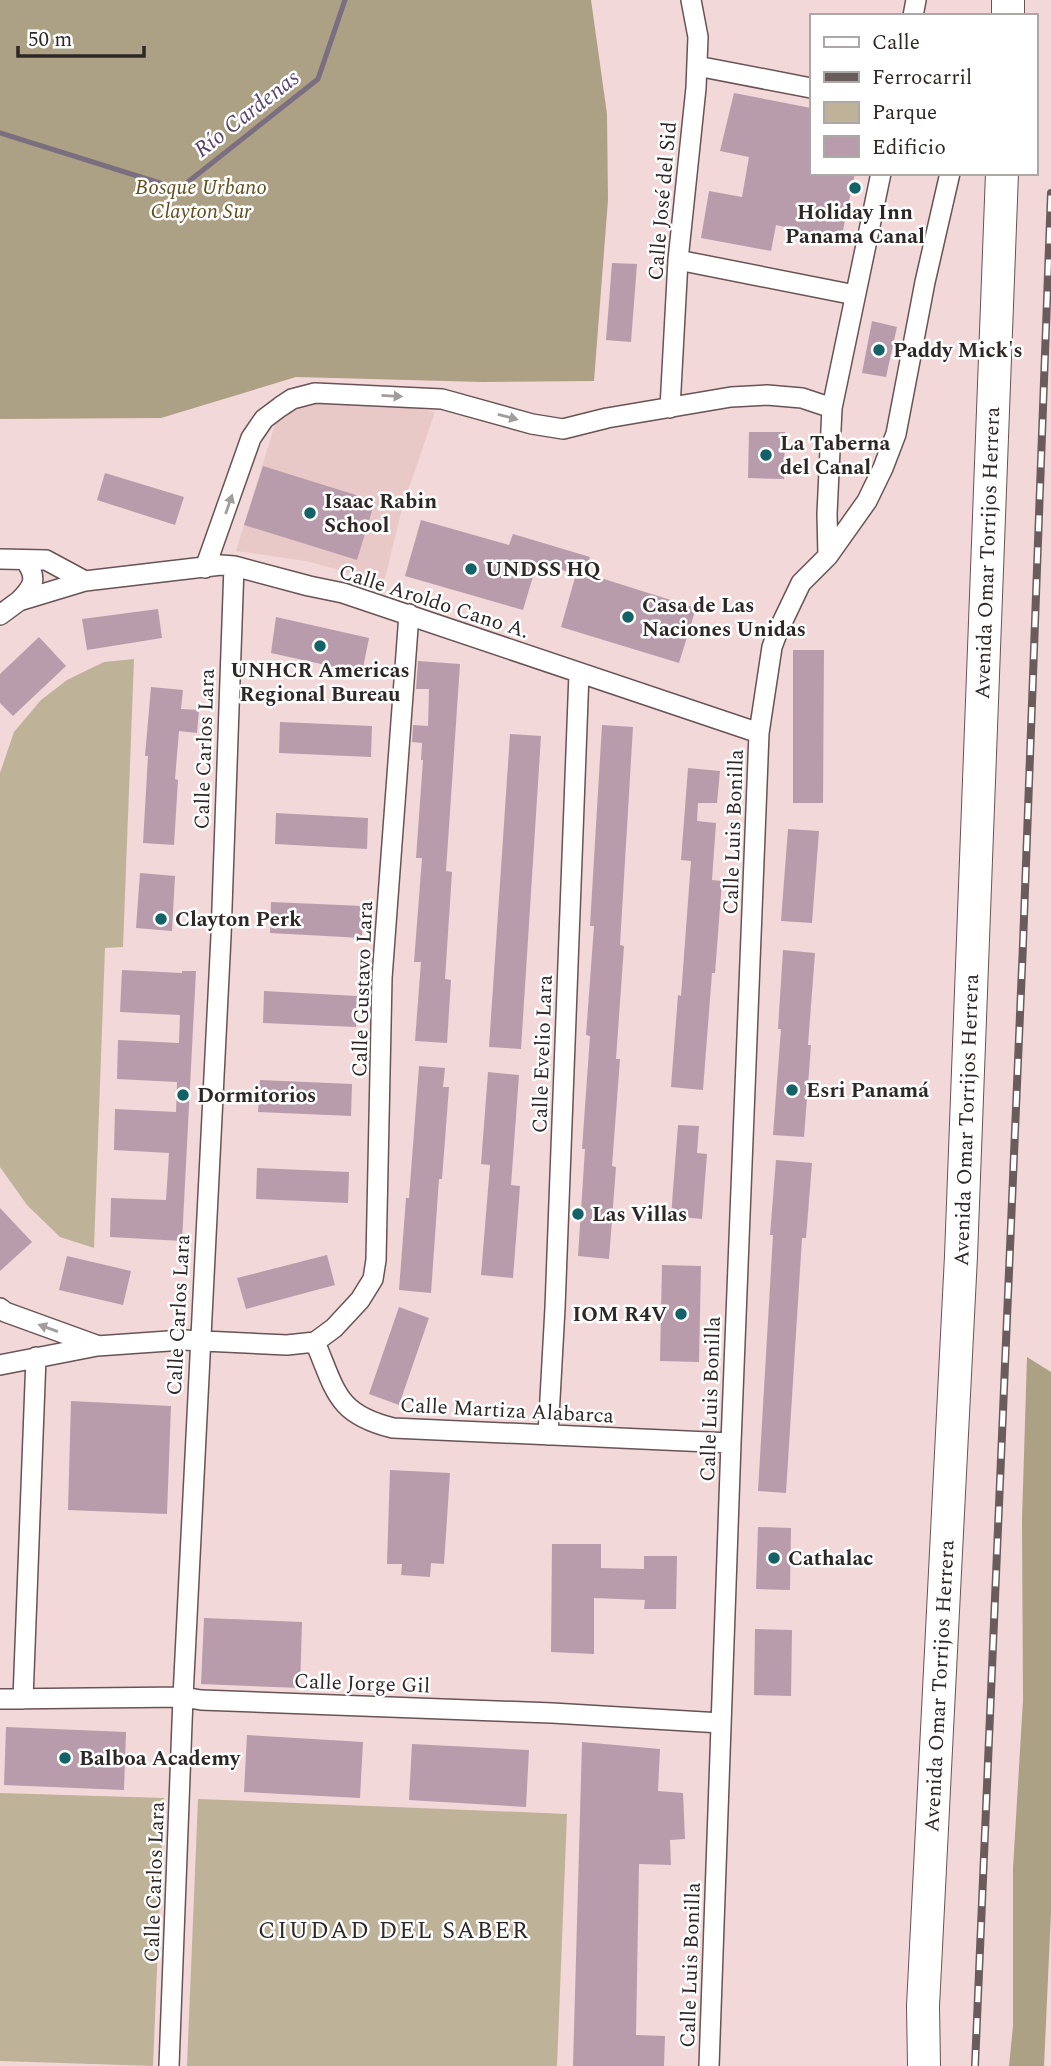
<svg xmlns="http://www.w3.org/2000/svg" width="1051" height="2066" viewBox="0 0 1051 2066" font-family="Spectral,serif">
<style>
.built{fill:#e9c8c8}
.green{fill:#beb298}
.forest{fill:#aca085}
.lines{fill:none;stroke-linecap:round;stroke-linejoin:round}
.stream{stroke:#7a6e80;stroke-width:5}
.building{fill:#b99cac}
.street-casing{stroke:#695354;stroke-width:22}
.primary-casing{stroke:#695354;stroke-width:34}
.street{stroke:#fff;stroke-width:19}
.primary{stroke:#fff;stroke-width:32}
.rail-casing{stroke:#6a5c5c;stroke-width:8}
.rail{stroke:#fff;stroke-width:5;stroke-dasharray:16;stroke-linecap:butt}
.oneway{fill:#a19d9d}
.poi-dot{fill:#136268;stroke:#fff;stroke-width:2.5}
.labels{text-anchor:middle;stroke-width:5;stroke-linejoin:round;paint-order:stroke}
.park-label{font-size:21px;font-style:italic;fill:#614e1d;stroke:#fff}
.street-label{font-size:21px;fill:#2f2626;stroke:#fff}
.poi-label{font-size:21px;font-weight:bold;fill:#2f2626;stroke:#fff;text-anchor:start}
.water-label{font-size:23px;font-style:italic;fill:#59436c;stroke:#fff}
.quarter-label{font-size:24px;letter-spacing:2px;fill:#2f2626;stroke:#fff}
</style>
<rect width="100%" height="100%" fill="#f2d8d8"/>
<path class="built" d="M314 401 395 404 435 412 403 505 384 582 306 561 236 551 276 421 294 408Z"/>
<path class="green" d="M134 659 123 947 105 948 94 1248 60 1237 27 1205 0 1167V773L14 732 41 700 67 680 104 662Z
M0 1793 164 1798 153 2066 0 2061Z
M198 1799 567 1814 557 2066H187Z"/>
<path class="forest" d="M0 0H591L607 114 608 200 594 381 483 382 296 377 161 418 0 419Z
M1027 1357 1051 1372V1912L1044 2066H1009L1013 2026V1868L1023 1700 1022 1519Z"/>
<g class="lines">
<path class="stream" d="M0 133 179 189 318 79 345 0"/>
</g>
<path class="building" d="M734 93 811 108V173H855L841 240 776 225 771 251 701 238 709 191 742 197 749 157 720 151Z
M612 263 637 264 631 342 606 340Z
M872 321 897 327 886 377 862 373Z
M749 432H785L784 479 748 478Z
M263 466 375 501 357 560 244 525Z
M105 473 184 497 175 525 97 500Z
M421 520 509 545 513 534 590 557 585 573 696 608 679 663 561 627 576 574 537 563 523 610 405 576Z
M158 609 162 638 87 650 82 619Z
M276 617 369 638 362 673 271 653Z
M39 637 66 666 13 716 0 703V674Z
M793 650H824L823 803H793Z
M418 661 460 664 446 871 452 872 445 979 451 980 447 1043 415 1041 421 962H414L422 858H416L423 760H421L422 743 412 742 413 725 428 726 429 689H416Z
M151 687 183 690 181 709 199 710 197 733 179 731 175 779 178 780 174 845 143 843 148 756H145Z
M280 722 372 726 371 757 279 753Z
M602 725 633 727 620 945 624 946 616 1059H620L612 1166 616 1167 609 1259 578 1256 585 1149H582L590 1036 586 1035 594 926H590Z
M510 734 541 736 521 1049 489 1047Z
M688 768 720 771 717 803H698L697 821 716 823 712 880 722 881 715 973H712L703 1090 671 1087 678 995 681 996 691 861 681 860Z
M276 813 368 818 367 849 275 844Z
M788 829 819 831 812 923 781 921Z
M140 873 175 876 172 931 136 928Z
M271 902 363 906 362 938 270 933Z
M783 950 815 953 808 1045H811L804 1137 773 1135 781 1029H778Z
M122 970 182 973V971H196L182 1241 110 1237 111 1198 166 1200 169 1153 114 1150 115 1109 176 1112 177 1082 117 1079 118 1040 179 1043 180 1015 120 1012Z
M264 991 357 996 356 1027 263 1023Z
M419 1066 445 1068 443 1087H449L442 1179H439L431 1293 399 1290 406 1198H409Z
M488 1072 519 1075 511 1185 520 1186 513 1278 481 1275 490 1165 481 1164Z
M260 1080 352 1084 351 1116 258 1112Z
M678 1125 699 1126 697 1153 707 1154 702 1219 671 1216Z
M776 1160 812 1163 806 1238H802L786 1493 758 1491 773 1235H770Z
M257 1168 349 1172 348 1203 256 1199Z
M0 1208 32 1242 0 1271Z
M327 1255 335 1285 246 1309 237 1278Z
M67 1256 131 1271 123 1305 59 1290Z
M662 1265 701 1266 699 1362 660 1361Z
M399 1307 429 1318 399 1405 369 1394Z
M71 1401 171 1406 167 1514 68 1510Z
M390 1470 450 1473 444 1564 431 1563 430 1577 401 1575 402 1564H387Z
M758 1527 791 1528 790 1590 756 1589Z
M552 1544H601V1568L644 1569V1556H677L676 1609H644L645 1600 594 1598V1654L551 1652Z
M204 1618 302 1622 300 1688 201 1684Z
M755 1629 792 1630 791 1696 754 1695Z
M6 1727 126 1732 124 1790 4 1785Z
M247 1735 363 1742 360 1798 244 1792Z
M582 1742 660 1749 658 1791 683 1793 685 1839 670 1840 671 1865 639 1864 636 2035 665 2036 664 2066H573Z
M412 1744 529 1750 526 1807 409 1800Z"/>
<g class="lines">
<g class="street-casing">
<path id="street" d="M913 16 916 0
M697 66 811 88
M678 260 855 295
M670 408 678 260 696 88 698 37 691 0
M828 556 867 501 883 468 896 434 925 282 950 173
M0 559 46 560 85 581
M205 568 251 438 264 419 280 407 292 399 315 393 442 399 532 424 563 429 607 418 731 397 767 395 802 398 832 408
M19 601C34 586 38 578 25 560
M0 615 19 601 85 581 221 565 234 566 309 586 343 593 759 733
M0 1308 5 1312 96 1345
M315 1342C336 1391 336 1414 393 1428L731 1443
M0 1365 97 1346 183 1340 287 1345 315 1342 334 1328 360 1300 373 1279 376 1260 382 978 409 614
M548 1435 555 1308 579 673
M0 1699 183 1697 201 1700 552 1713 721 1723
M23 1699 36 1357
M169 2066 183 1697 221 936 234 566
M709 2066 731 1443 759 733 772 647 778 631 801 583 828 556 827 514 832 408 881 173"/>
</g>
<g class="primary-casing">
<path id="primary" d="M1008 16V0
M924 2066 923 2006 961 1256 1002 173"/>
</g>
<use href="#street" class="street"/>
<use href="#primary" class="primary"/>
<g class="rail-casing">
<path id="rail" d="M975 2066 1023 944 1051 193"/>
</g>
<use href="#rail" class="rail"/>
</g>
<defs><path id="oneway-solid" d="M-6-.8H1V-3.2L6.5 0L1 3.2V.8H-6Z" transform="scale(1.75)"/></defs>
<g class="oneway">
<use href="#oneway-solid" transform="translate(392 396) rotate(3)"/>
<use href="#oneway-solid" transform="translate(508 417) rotate(15)"/>
<use href="#oneway-solid" transform="translate(229 504) rotate(-71)"/>
<use href="#oneway-solid" transform="translate(48 1328) rotate(-160)"/>
</g>
<g class="poi-dot">
<circle cx="855" cy="188" r="7"/>
<circle cx="879" cy="350" r="7"/>
<circle cx="766" cy="455" r="7"/>
<circle cx="310" cy="513" r="7"/>
<circle cx="471" cy="569" r="7"/>
<circle cx="628" cy="617" r="7"/>
<circle cx="320" cy="646" r="7"/>
<circle cx="161" cy="919" r="7"/>
<circle cx="792" cy="1090" r="7"/>
<circle cx="183" cy="1095" r="7"/>
<circle cx="578" cy="1214" r="7"/>
<circle cx="681" cy="1314" r="7"/>
<circle cx="774" cy="1558" r="7"/>
<circle cx="65" cy="1758" r="7"/>
</g>
<g class="labels">
<g class="park-label">
<text x="201" y="194">Bosque Urbano<tspan x="201" dy="24">Clayton Sur</tspan></text>
</g>
<g class="street-label">
<text transform="translate(662 201) rotate(-85)" y="7">Calle José del Sid</text>
<text transform="translate(987 553) rotate(-88)" y="7">Avenida Omar Torrijos Herrera</text>
<text transform="translate(434 601) rotate(18)" y="7">Calle Aroldo Cano A.</text>
<text transform="translate(204 749) rotate(-88)" y="7">Calle Carlos Lara</text>
<text transform="translate(733 832) rotate(-88)" y="7">Calle Luis Bonilla</text>
<text transform="translate(362 989) rotate(-88)" y="7">Calle Gustavo Lara</text>
<text transform="translate(542 1054) rotate(-88)" y="7">Calle Evelio Lara</text>
<text transform="translate(966 1120) rotate(-88)" y="7">Avenida Omar Torrijos Herrera</text>
<text transform="translate(178 1315) rotate(-87)" y="7">Calle Carlos Lara</text>
<text transform="translate(710 1399) rotate(-88)" y="7">Calle Luis Bonilla</text>
<text transform="translate(507 1410) rotate(3)" y="7">Calle Martiza Alabarca</text>
<text transform="translate(362 1683) rotate(2)" y="7">Calle Jorge Gil</text>
<text transform="translate(939 1686) rotate(-87)" y="7">Avenida Omar Torrijos Herrera</text>
<text transform="translate(154 1882) rotate(-88)" y="7">Calle Carlos Lara</text>
<text transform="translate(690 1965) rotate(-88)" y="7">Calle Luis Bonilla</text>
</g>
<g class="poi-label">
<text x="855" y="219" text-anchor="middle">Holiday Inn<tspan x="855" dy="24">Panama Canal</tspan></text>
<text x="893" y="357">Paddy Mick's</text>
<text x="780" y="450">La Taberna<tspan x="780" dy="24">del Canal</tspan></text>
<text x="324" y="508">Isaac Rabin<tspan x="324" dy="24">School</tspan></text>
<text x="485" y="576">UNDSS HQ</text>
<text x="642" y="612">Casa de Las<tspan x="642" dy="24">Naciones Unidas</tspan></text>
<text x="320" y="677" text-anchor="middle">UNHCR Americas<tspan x="320" dy="24">Regional Bureau</tspan></text>
<text x="175" y="926">Clayton Perk</text>
<text x="806" y="1097">Esri Panamá</text>
<text x="197" y="1102">Dormitorios</text>
<text x="592" y="1221">Las Villas</text>
<text x="667" y="1321" text-anchor="end">IOM R4V</text>
<text x="788" y="1565">Cathalac</text>
<text x="79" y="1765">Balboa Academy</text>
</g>
<g class="water-label">
<text transform="translate(246 113) rotate(-38)" y="8">Río Cardenas</text>
</g>
<g class="quarter-label">
<text x="394" y="1938">CIUDAD DEL SABER</text>
</g>
</g>
<rect x="810" y="14" width="228" height="161" fill="#ffffff" stroke="#aca8a8" stroke-width="2"/>
<rect x="824" y="37" width="35" height="10" fill="#ffffff" stroke="#aca8a8" stroke-width="2"/>
<text x="872" y="49" font-size="21" fill="#2f2626">Calle</text>
<rect x="824" y="72" width="35" height="10" fill="#6a5c5c" stroke="#aca8a8" stroke-width="2"/>
<text x="872" y="84" font-size="21" fill="#2f2626">Ferrocarril</text>
<rect x="824" y="102" width="35" height="21" fill="#beb298" stroke="#aca8a8" stroke-width="2"/>
<text x="872" y="119" font-size="21" fill="#2f2626">Parque</text>
<rect x="824" y="136" width="35" height="21" fill="#b99cac" stroke="#aca8a8" stroke-width="2"/>
<text x="872" y="154" font-size="21" fill="#2f2626">Edificio</text>
<path d="M18 46v10h126v-10" fill="none" stroke="#2f2626" stroke-width="3.5"/>
<text x="28" y="46" font-size="21" fill="#2f2626" stroke="#ffffff" stroke-width="5" paint-order="stroke">50 m</text>
</svg>
